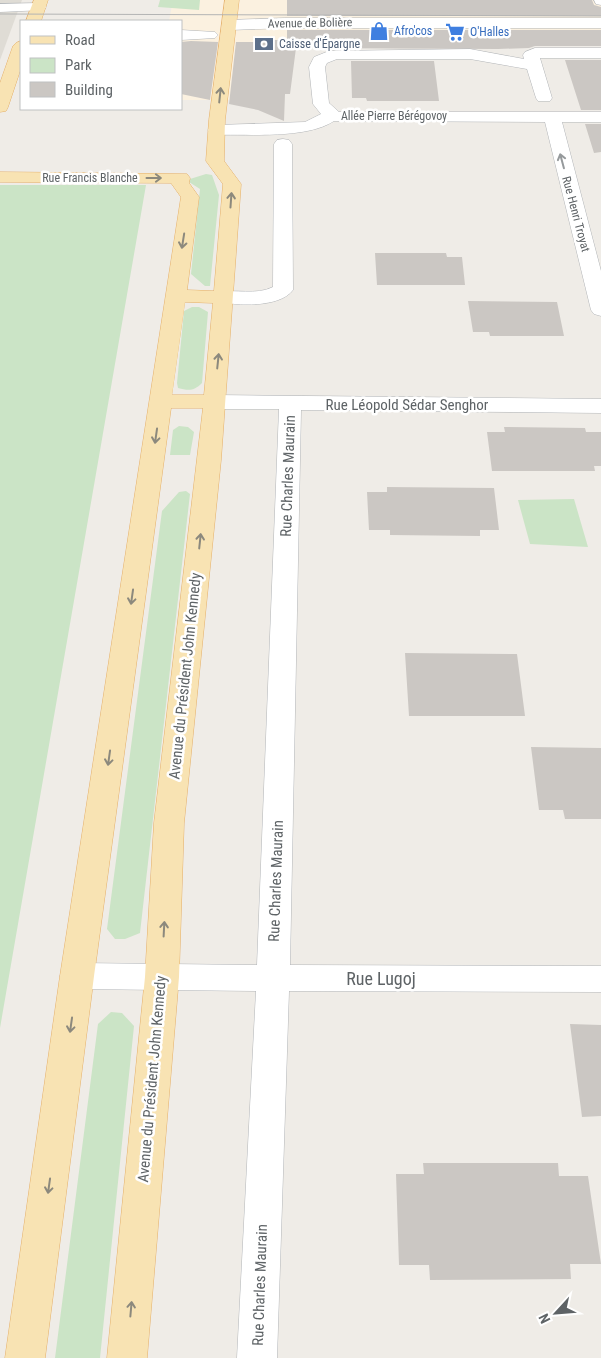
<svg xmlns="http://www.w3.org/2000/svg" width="601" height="1358" viewBox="0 0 601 1358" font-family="'Roboto Condensed',sans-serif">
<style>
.commercial{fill:#fbf1e0}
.education{fill:#dfdcd5}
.green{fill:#cbe4c6}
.building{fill:#cbc7c3}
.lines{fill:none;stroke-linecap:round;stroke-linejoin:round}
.minor-casing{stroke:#b2b5b8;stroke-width:1}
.major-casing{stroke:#e5b06a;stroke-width:1}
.minor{fill:#fff;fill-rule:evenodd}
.major{fill:#f8e3b3;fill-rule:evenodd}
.tram{stroke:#b3b4b4;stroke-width:1}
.oneway{stroke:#8c897d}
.oneway2{stroke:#969a9c}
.labels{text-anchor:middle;stroke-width:5;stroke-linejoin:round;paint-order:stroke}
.far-street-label{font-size:12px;fill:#5e6366;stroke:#fff}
.far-shop-label{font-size:12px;fill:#366cbe;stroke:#fff;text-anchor:start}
.far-service-label{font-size:12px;fill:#4e5e75;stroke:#fff;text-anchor:start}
.street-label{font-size:15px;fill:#5e6366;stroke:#fff}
.near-street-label{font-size:18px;fill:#5e6366;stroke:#fff}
</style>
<rect width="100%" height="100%" fill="#efece7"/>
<path class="commercial" d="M173 0H601V36H315L259 51 257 100H181V21H169Z"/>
<path class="education" d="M0 0H22L0 60Z"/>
<path class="green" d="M160 0H200L199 10 158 7Z
M206 174 212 175 219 195 210 286H205L191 274 200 189 189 182 190 179Z
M0 185H146L0 1028Z
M192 307H199L208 312 202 383C194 391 189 391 178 388L177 383 184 311Z
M179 426 188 427 194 432 190 455H170L173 430Z
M186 491 190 494 140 933 125 939H115L107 929 162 511 179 492Z
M574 499 588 547 530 544 518 500Z
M111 1012 122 1013 134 1026 100 1358H55L98 1024Z"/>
<path class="building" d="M287 0H592L594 5 601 7V16H287Z
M287 30H601V46H535L529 48 498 49 296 48 290 94H285L284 121 258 110 229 104 236 42H254L255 40H287Z
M191 41 218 42 210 100 181 94V42Z
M565 60H601V110H581Z
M351 61H434L439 101H367L366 98H352Z
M585 124H601V152L594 153Z
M375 253H446L447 257H462L465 285H377Z
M468 301 557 302 564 336H490L489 332H473Z
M504 427 585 428 586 432H601V466H594L595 471H492L487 432H505Z
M387 487 494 488 499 530H480V536L390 535V530H369L367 492H387Z
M405 653 517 654 525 716H409Z
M531 747 601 748V819H565L563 810H539Z
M570 1024 601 1025V1116L582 1117Z
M423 1163H558L559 1176H588L601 1264H570L571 1279 430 1280 429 1265H399L396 1174H424Z"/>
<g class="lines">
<g class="minor-casing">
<path id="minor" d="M594 0H601V5L596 4Z
M39 3 44 4 46 7 44 10 0 12V4Z
M285 18H601V28H285L230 30 225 28 222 25 225 22 230 20Z
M181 30 215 32 218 35 215 38 181 40Z
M535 48H601V58H540L552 98 550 101H538L536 98 527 69 470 59H337L327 63 325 67 329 103 339 112H601V122H562L601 271V316L594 314 591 310 545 122 334 121C307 139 250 134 217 135L211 134 208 130 211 126 217 125 305 122 321 114 313 104 309 67 314 57 329 51 470 49 524 59 523 55 525 52Z
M283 139 289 140 292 144 293 290C280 308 236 306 217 301L214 297 217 293C236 288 255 296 273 287L274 144 277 140Z
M214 395 601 399V413L301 410 290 965 601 966V992L289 991 277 1358H237L256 991 77 989 65 985 60 976 65 967 77 963 257 965 279 409H214L206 407 203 402 206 397Z"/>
</g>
<g class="major-casing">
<path id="major" d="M34 0H48L41 21H26Z
M225 0H239L225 120 224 161 241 184 221 460 184 823 179 977 147 1358H107L145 977 154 823 203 408H171L94 976 45 1358H5L60 976 181 197 171 183 0 182V172L187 174 190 178 189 183 199 197 187 290 214 291 223 184 206 161 209 120ZM185 302 213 303 204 395H172Z
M21 41V68L8 107 6 111 0 112V83L13 46 16 43Z"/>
</g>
<use href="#minor" class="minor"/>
<use href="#major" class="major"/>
<path class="tram" d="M0 14 601 16"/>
</g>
<defs><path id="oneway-shaft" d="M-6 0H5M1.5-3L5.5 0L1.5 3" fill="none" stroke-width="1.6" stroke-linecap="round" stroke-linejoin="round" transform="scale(1.25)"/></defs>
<g class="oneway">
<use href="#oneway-shaft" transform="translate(220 95) rotate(-84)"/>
<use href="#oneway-shaft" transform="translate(154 178)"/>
<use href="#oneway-shaft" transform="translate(231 200) rotate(-86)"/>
<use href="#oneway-shaft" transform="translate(183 241) rotate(99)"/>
<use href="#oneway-shaft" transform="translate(218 361) rotate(-84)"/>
<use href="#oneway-shaft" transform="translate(156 436) rotate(98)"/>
<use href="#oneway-shaft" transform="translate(200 541) rotate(-84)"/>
<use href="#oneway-shaft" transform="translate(132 597) rotate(98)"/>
<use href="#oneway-shaft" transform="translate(109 758) rotate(98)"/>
<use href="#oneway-shaft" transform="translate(164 929) rotate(-87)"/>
<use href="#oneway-shaft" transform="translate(71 1025) rotate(98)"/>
<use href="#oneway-shaft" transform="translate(49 1186) rotate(98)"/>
<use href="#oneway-shaft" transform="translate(131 1309) rotate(-85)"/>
</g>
<use class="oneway2" href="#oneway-shaft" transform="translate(562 161) rotate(-105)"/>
<defs>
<g id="shop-bare" transform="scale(1.5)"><path d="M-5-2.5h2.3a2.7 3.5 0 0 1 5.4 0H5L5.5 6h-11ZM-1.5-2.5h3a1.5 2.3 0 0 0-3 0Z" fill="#3f7fe0" stroke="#fff" stroke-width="2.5" paint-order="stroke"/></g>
<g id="supermarket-bare" transform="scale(1.5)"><path d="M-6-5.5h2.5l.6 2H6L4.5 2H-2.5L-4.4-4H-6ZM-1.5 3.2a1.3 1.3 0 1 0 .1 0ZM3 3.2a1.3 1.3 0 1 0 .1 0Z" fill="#3f7fe0" stroke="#fff" stroke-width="2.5" paint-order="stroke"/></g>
<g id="bank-bare" transform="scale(1.5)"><path d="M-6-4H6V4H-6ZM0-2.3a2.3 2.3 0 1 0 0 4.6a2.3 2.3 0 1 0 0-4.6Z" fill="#5c6f8a" stroke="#fff" stroke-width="2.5" paint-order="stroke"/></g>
</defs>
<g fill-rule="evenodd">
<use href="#shop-bare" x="379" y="31"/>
<use href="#supermarket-bare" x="455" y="32"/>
<use href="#bank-bare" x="264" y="44"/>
</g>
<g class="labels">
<g class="far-street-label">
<text transform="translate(310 23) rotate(-1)" y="4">Avenue de Bolière</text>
<text x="394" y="120">Allée Pierre Bérégovoy</text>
<text x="90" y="182">Rue Francis Blanche</text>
<text transform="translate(576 214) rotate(75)" y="4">Rue Henri Troyat</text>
</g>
<g class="far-shop-label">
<text x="394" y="35">Afro'cos</text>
<text x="470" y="36">O'Halles</text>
</g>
<g class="far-service-label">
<text x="279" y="48">Caisse d'Épargne</text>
</g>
<g class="street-label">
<text x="407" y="410">Rue Léopold Sédar Senghor</text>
<text transform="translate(288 476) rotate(-88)" y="5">Rue Charles Maurain</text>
<text transform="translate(185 676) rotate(-84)" y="5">Avenue du Président John Kennedy</text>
<text transform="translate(276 881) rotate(-88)" y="5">Rue Charles Maurain</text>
<text transform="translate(152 1079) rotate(-85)" y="5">Avenue du Président John Kennedy</text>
<text transform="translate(260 1285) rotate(-88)" y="5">Rue Charles Maurain</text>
</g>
<g class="near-street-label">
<text x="381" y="985">Rue Lugoj</text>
</g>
</g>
<rect x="20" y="20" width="162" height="90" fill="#ffffff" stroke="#bfc1c2"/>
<rect x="30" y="36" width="25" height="8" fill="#f8e3b3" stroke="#bfc1c2"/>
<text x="65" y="45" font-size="15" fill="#5e6366">Road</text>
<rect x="30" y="58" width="25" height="15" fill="#cbe4c6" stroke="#bfc1c2"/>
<text x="65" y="70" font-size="15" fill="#5e6366">Park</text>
<rect x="30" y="82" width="25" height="15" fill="#cbc7c3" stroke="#bfc1c2"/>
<text x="65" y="95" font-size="15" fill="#5e6366">Building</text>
<g transform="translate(556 1313) rotate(244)" stroke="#ffffff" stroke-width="4" paint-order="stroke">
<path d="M0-4L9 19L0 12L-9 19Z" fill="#5e6366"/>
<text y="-8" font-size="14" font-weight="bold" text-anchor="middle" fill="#5e6366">N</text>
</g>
</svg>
